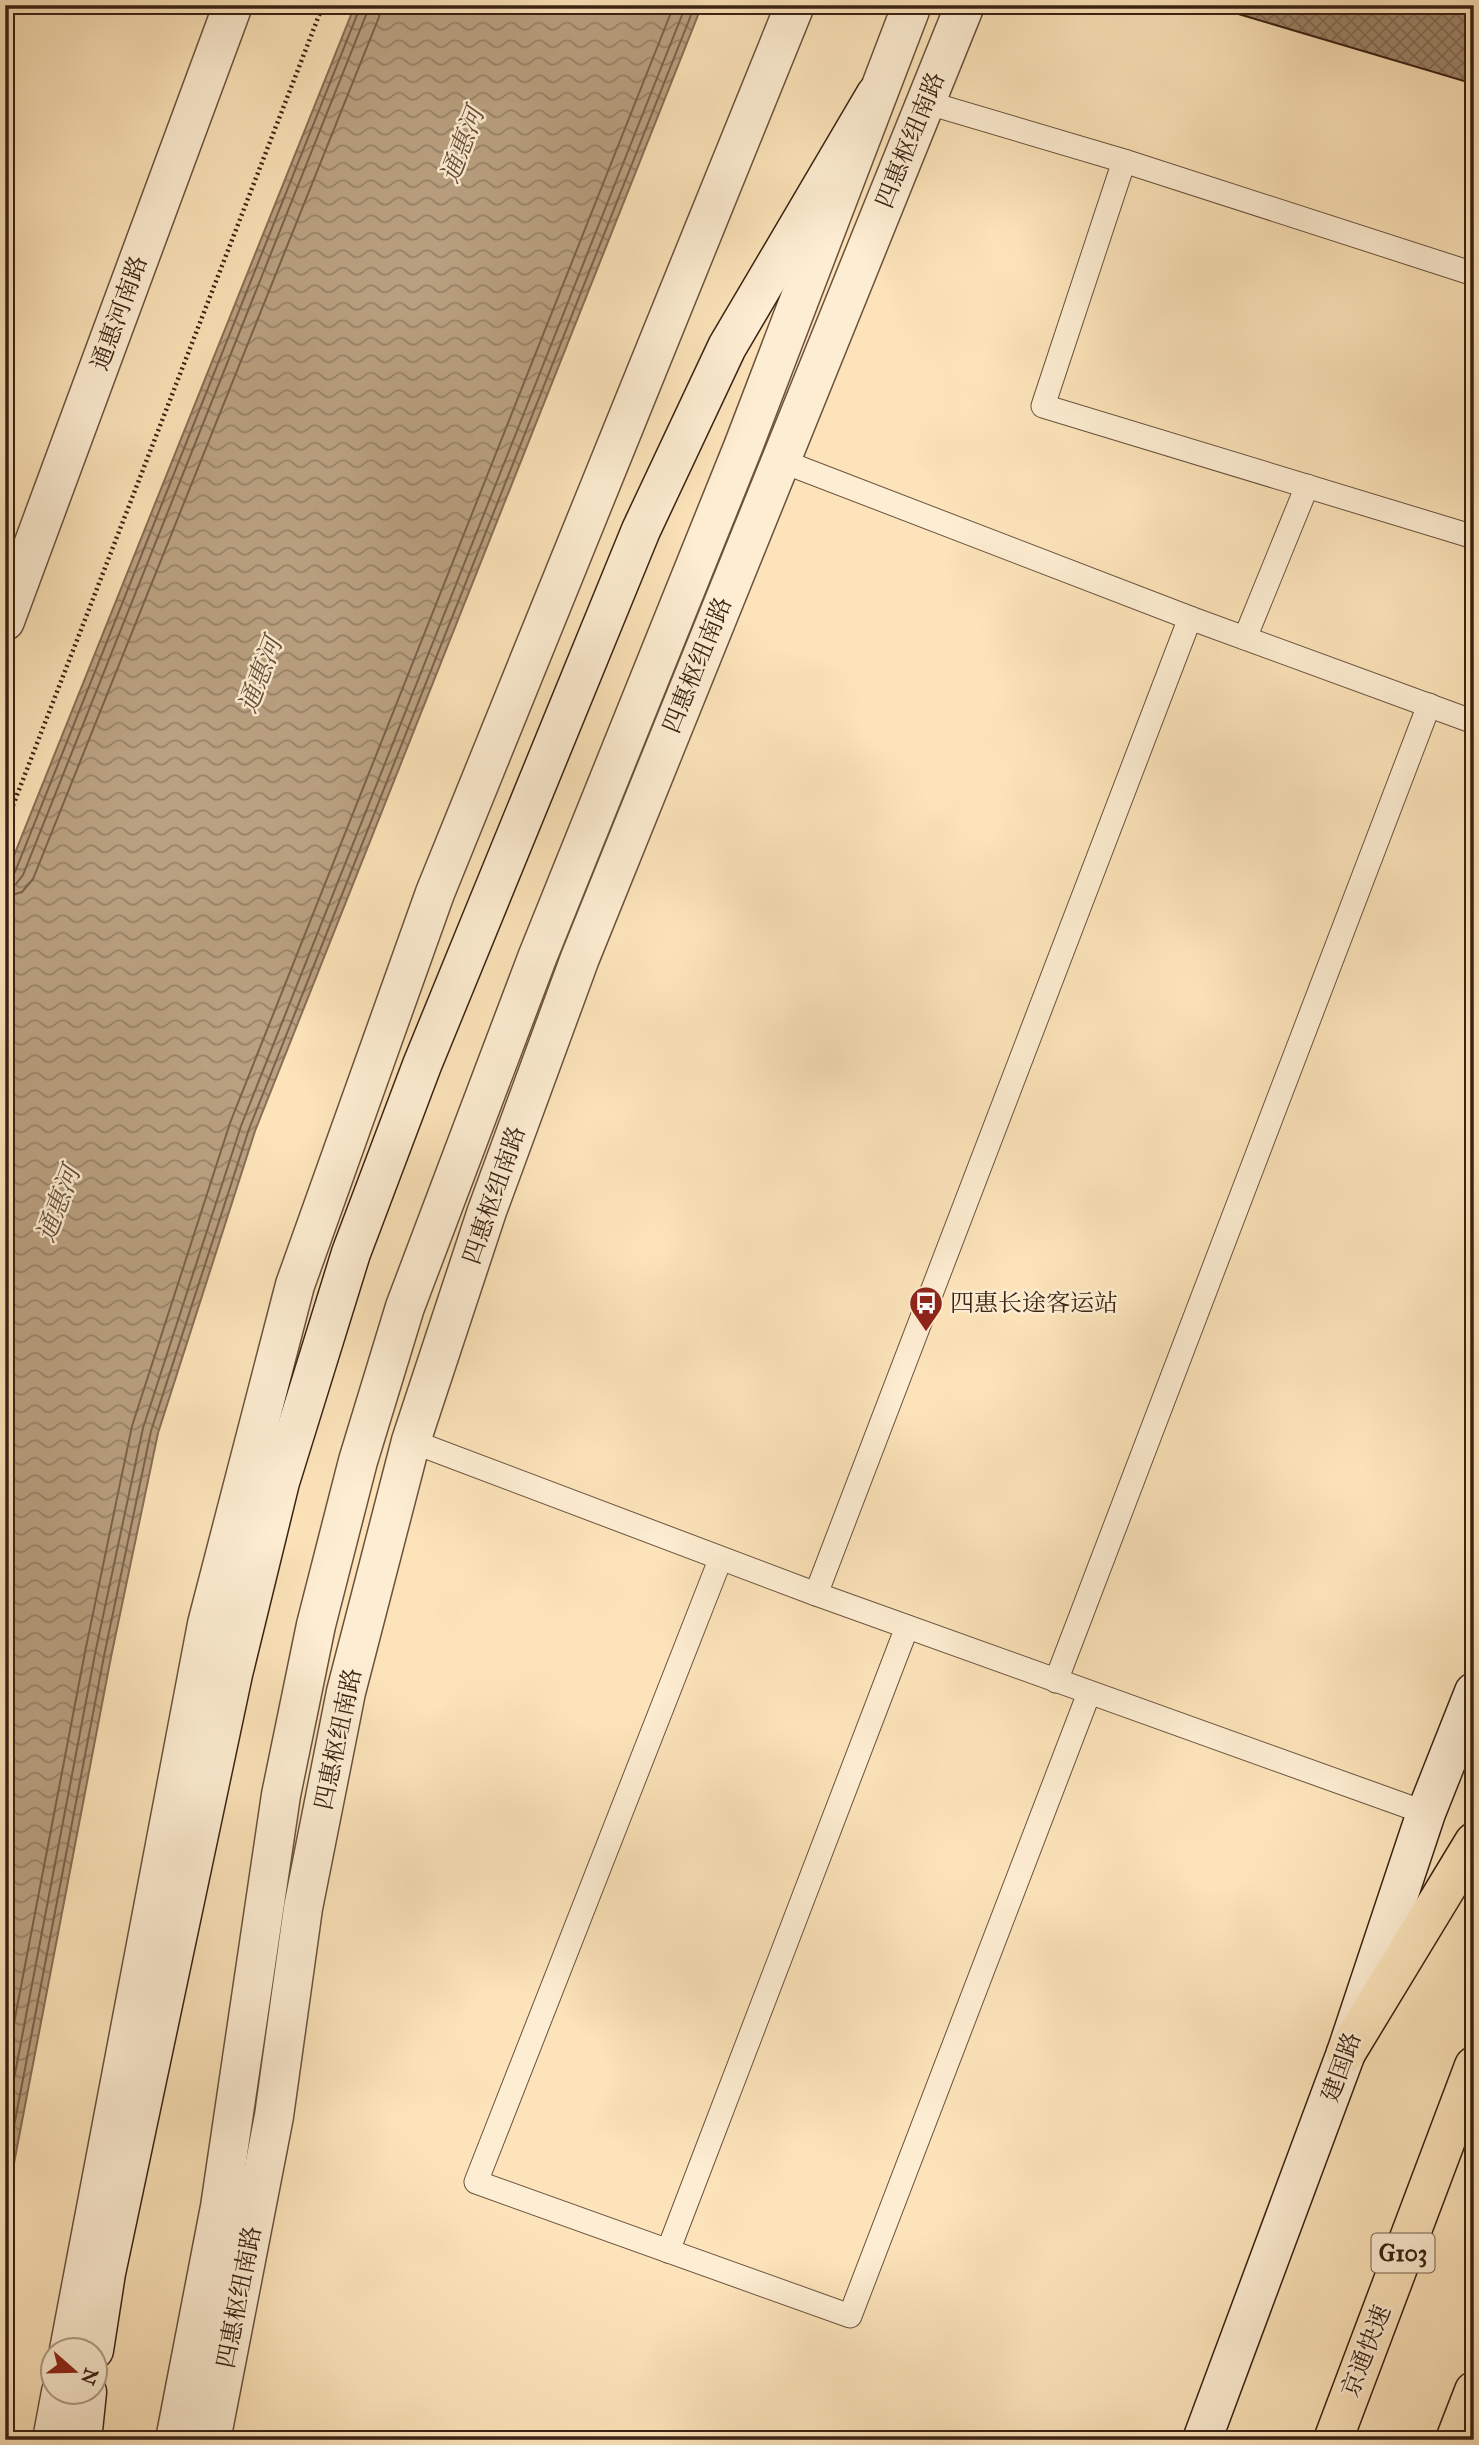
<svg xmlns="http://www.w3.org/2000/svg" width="1479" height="2445" viewBox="0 0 1479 2445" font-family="'IM FELL Great Primer','Noto Serif SC',serif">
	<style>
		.water { fill: url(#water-waves); stroke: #876e55; stroke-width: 2 }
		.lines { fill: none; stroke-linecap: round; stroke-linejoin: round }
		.shore { stroke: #7a624a; stroke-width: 2 }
		.building { fill: url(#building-cross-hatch); stroke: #3a2214; stroke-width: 2 }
		.service-casing { stroke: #6a523d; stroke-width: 25 }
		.minor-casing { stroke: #6a523d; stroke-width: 41 }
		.tertiary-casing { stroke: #6a523d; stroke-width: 41 }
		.secondary-casing { stroke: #3a2214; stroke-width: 41 }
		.motorway-casing { stroke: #3a2214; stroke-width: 41 }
		.path { stroke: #3a2214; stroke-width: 4.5; stroke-dasharray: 2 3.5; stroke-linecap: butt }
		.service { stroke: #fdedd2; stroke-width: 23 }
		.minor { stroke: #fdedd2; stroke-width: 38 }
		.tertiary { stroke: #fdedd2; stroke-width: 38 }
		.secondary { stroke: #fdedd2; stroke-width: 38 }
		.motorway { stroke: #fce3b9; stroke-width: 38 }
		.labels { text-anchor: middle; stroke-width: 5; stroke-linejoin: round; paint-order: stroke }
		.shield { fill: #fdedd2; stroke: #745f4d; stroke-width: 2 }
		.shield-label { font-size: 23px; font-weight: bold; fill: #3a2214 }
		.street-label { font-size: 24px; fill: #3a2214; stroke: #fdedd2 }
		.poi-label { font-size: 24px; fill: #3a2214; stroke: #fdedd2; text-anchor: start }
		.water-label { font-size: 26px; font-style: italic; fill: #674e3a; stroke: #fdedd2 }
	</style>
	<defs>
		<pattern id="water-waves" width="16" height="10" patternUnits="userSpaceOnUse" patternTransform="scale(1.75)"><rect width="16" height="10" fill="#baa181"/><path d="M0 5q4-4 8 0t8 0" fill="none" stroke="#988368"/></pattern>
		<pattern id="building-cross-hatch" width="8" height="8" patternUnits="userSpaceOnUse" patternTransform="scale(1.75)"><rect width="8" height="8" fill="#9f866a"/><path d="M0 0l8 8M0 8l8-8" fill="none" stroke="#836d56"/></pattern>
	</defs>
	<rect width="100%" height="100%" fill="#fce3b9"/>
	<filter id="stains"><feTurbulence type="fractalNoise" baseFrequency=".00286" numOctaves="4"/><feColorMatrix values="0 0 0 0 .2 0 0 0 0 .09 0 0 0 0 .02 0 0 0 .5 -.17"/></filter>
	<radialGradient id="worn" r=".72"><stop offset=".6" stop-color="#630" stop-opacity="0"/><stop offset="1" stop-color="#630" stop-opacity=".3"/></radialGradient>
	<path class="water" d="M355,5h347l-447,1126 -97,302 -47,224 -106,553v-1332z"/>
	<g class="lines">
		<g class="shore">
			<path d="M5,877l10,-5 346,-867"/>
			<path d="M5,886l11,-2 7,-9 347,-870"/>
			<path d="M5,897l17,-5 11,-13 346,-862 2,-12"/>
			<path d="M5,2070l80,-418 47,-226 98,-303 444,-1118"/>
			<path d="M5,2126l90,-472 48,-226 98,-302 445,-1121"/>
			<path d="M5,2173l99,-517 47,-225 98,-302 446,-1124"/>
		</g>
	</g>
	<path class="building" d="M1208,5h266v79z"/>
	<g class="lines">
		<g class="service-casing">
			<g id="service">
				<path d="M925,102l199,59 350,113"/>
				<path d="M1124,161l-81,245 431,131"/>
				<path d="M779,460l411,158"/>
				<path d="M1245,638l62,-152"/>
				<path d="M411,1441l405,153"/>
				<path d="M720,1560l-244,622 374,134 239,-623"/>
				<path d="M1056,1681l373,-976"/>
				<path d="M1426,1813l-610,-219 374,-976 284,104"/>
				<path d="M668,2251l239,-624"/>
			</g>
		</g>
		<g class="minor-casing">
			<g id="minor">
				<path d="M5,621l228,-616"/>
				<path d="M69,2350l138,-726 88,-339 140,-392 360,-888"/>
				<path d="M52,2440l9,-48"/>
			</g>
		</g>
		<g class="tertiary-casing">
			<g id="tertiary">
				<path d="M175,2440l45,-233 61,-412 35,-170 42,-164 47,-154 132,-349 206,-511 169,-442"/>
				<path d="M211,2440l63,-324 29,-208 43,-216 65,-251 76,-230 93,-253 385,-953"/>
			</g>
		</g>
		<g class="secondary-casing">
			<g id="secondary">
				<path d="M94,2350l12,-77 127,-599 47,-192 71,-229 71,-188 219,-535 86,-183 149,-253"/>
				<path d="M82,2440l5,-48"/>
				<path d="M1202,2440l144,-387 80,-240 48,-121"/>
			</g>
		</g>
		<g class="motorway-casing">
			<g id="motorway">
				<path d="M1346,2053l128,-211"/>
				<path d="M1333,2440l141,-374"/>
				<path d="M1455,2440l19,-49"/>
			</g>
		</g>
		<path class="path" d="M5,826l318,-821"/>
		<use href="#service" class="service"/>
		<use href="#minor" class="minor"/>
		<use href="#tertiary" class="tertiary"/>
		<use href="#secondary" class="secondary"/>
		<use href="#motorway" class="motorway"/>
	</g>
	<defs>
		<g id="bus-pin" transform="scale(1.75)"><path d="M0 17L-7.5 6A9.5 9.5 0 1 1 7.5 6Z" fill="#8f2418" stroke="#fdedd2"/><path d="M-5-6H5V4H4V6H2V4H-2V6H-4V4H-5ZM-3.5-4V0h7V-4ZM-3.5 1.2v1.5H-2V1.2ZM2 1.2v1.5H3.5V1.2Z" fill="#fff"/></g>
	</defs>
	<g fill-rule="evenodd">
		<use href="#bus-pin" x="926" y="1303"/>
	</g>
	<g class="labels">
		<rect class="shield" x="1371.5" y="2233.5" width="63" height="39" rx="5"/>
		<g class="shield-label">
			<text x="1403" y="2261">G103</text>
		</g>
		<g class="street-label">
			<text transform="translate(910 140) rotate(-68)" y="8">四惠枢纽南路</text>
			<text transform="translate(119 313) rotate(-70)" y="8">通惠河南路</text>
			<text transform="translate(697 665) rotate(-68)" y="8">四惠枢纽南路</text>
			<text transform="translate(494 1195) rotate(-71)" y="8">四惠枢纽南路</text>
			<text transform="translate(338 1739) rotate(-78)" y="8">四惠枢纽南路</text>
			<text transform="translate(1341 2067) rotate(-70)" y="8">建国路</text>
			<text transform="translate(239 2297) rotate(-79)" y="8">四惠枢纽南路</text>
			<text transform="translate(1366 2351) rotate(-69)" y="8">京通快速</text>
		</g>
		<g class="poi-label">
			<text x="950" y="1311">四惠长途客运站</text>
		</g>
		<g class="water-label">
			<text transform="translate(462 145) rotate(-69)" y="9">通惠河</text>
			<text transform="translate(260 675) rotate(-69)" y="9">通惠河</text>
			<text transform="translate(58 1204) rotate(-69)" y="9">通惠河</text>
		</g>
	</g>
	<rect width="1479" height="2445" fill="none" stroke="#fce3b9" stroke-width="28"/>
	<rect x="7" y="7" width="1465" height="2431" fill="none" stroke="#3a2214" stroke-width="3.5"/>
	<rect x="14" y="14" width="1451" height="2417" fill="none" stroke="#3a2214" stroke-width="2"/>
	<g transform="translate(74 2371) rotate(110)"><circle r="33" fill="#fdedd2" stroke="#af9c86" stroke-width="2"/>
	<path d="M0-5L12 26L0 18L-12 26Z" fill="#8f2418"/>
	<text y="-10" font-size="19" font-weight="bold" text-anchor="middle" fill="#3a2214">N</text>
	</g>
	<rect width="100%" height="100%" filter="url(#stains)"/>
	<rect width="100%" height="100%" fill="url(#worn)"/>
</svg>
